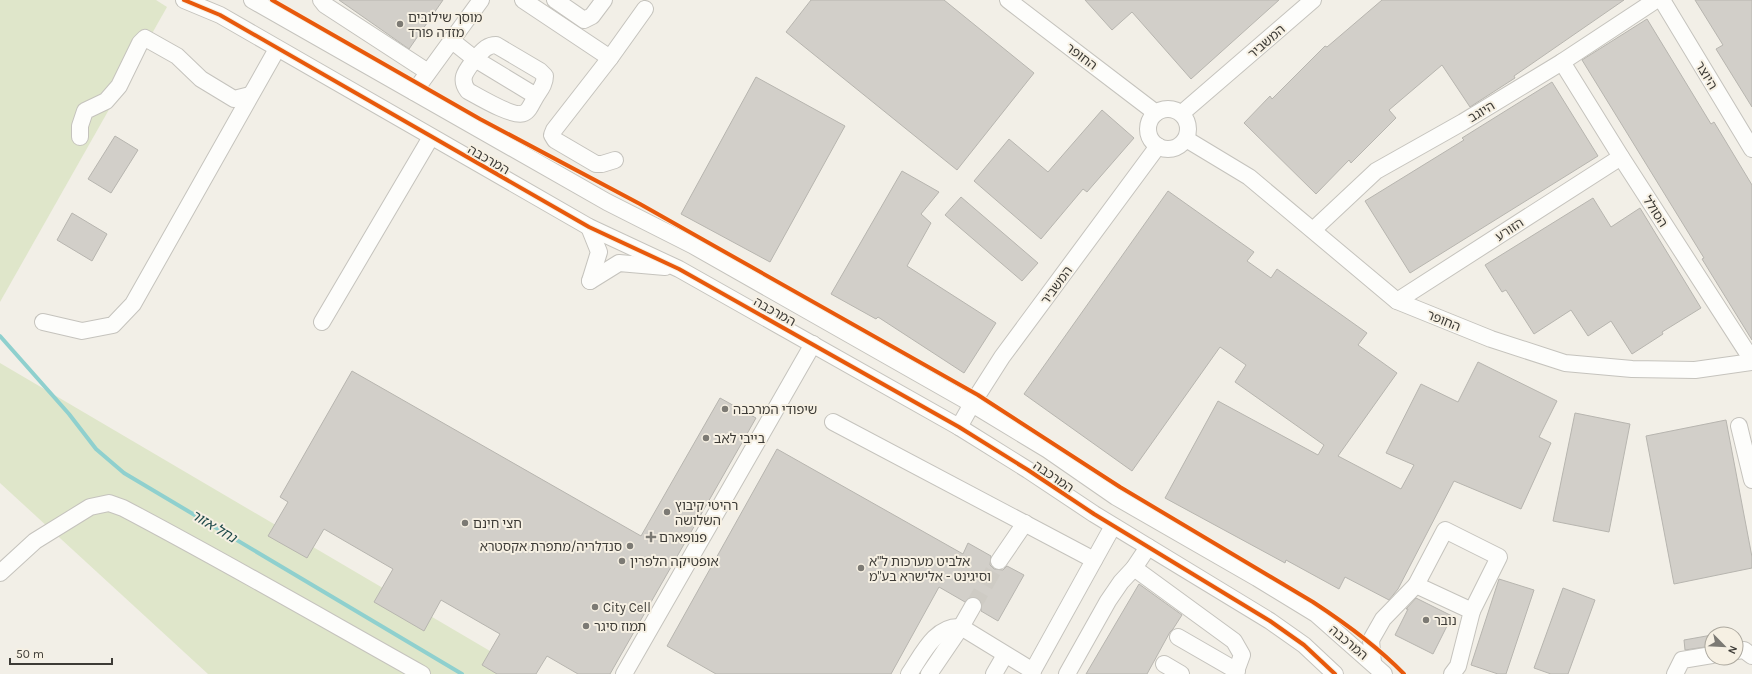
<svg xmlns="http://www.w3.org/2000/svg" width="1752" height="674" viewBox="0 0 1752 674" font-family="Karla,'Noto Sans Hebrew',sans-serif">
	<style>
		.green { fill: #dfe6ca }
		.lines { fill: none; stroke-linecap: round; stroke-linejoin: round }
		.stream { stroke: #8fd0ce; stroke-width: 4 }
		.building { fill: #d2cfc9; stroke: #b7b5af }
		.minor-tunnel { stroke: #cecbc4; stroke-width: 16; stroke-dasharray: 16 8; stroke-linecap: butt }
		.minor-casing { stroke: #c5c3bd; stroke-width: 18 }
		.minor { stroke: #fdfdfb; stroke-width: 16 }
		.cycleway-casing { stroke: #f6f0e3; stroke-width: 6 }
		.cycleway { stroke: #e8590c; stroke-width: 4 }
		.poi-dot { fill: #7c7a74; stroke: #f6f0e3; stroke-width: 1.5 }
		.labels { text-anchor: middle; stroke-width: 4; stroke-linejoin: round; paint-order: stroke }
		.poi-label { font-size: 13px; fill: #3d3b36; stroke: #f6f0e3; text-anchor: start }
		.street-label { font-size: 13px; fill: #3d3b36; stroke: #f6f0e3 }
		.water-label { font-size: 14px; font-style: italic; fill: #214b4c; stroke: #f6f0e3 }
	</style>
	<rect width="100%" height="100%" fill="#f2efe7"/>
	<g class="green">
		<path d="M0,0h156l11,7 -167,295z"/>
		<path d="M0,363l529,311h-321l-208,-191z"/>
	</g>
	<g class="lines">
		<path class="stream" d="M0,336l69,78 27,35 28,24 338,201"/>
	</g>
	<g class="building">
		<path d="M339,0h104l-34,49z"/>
		<path d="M811,0h133l90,73 -77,97 -171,-138z"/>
		<path d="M1085,0h194l-88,79 -59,-67 -20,18z"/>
		<path d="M1382,0h242l-110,76 1,2 -45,29 -28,-42 -53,45 7,8 -45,45 -2,-3 -33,34 -72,-71 26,-27 2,3 53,-53 2,1z"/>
		<path d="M1695,0h57v107l-36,-58 7,-4z"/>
		<path d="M1647,19l64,105 3,-2 38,63v155l-50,-81 2,-1 -122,-198z"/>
		<path d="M756,77l89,49 -75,136 -89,-48z"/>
		<path d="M1552,82l46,74 -188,117 -45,-72 99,-61 -2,-2z"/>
		<path d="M1102,110l32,28 -47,54 -4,-3 -42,50 -67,-58 35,-42 39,33z"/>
		<path d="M115,136l23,14 -27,43 -23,-14z"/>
		<path d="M902,171l37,21 -18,22 10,9 -24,43 89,57 -32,50 -86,-56 -2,2 -45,-25z"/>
		<path d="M1168,191l86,61 -7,9 24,17 6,-9 90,64 -9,12 39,28 -59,83 63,33 13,-24 -28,-12 35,-69 37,18 20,-40 79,39 -18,36 12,6 -30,66 -67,-28 -56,108 -9,11 -44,-23 -6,12 -53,-29 -1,3 -120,-65 53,-97 100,54 6,-10 -89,-63 11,-17 -26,-18 -88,124 -108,-77z"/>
		<path d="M961,197l77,66 -16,18 -77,-66z"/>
		<path d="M1593,198l18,29 29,-19 61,100 -39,24 1,2 -31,20 -21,-33 -23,15 -17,-26 -37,24 -28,-44 -4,2 -17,-27z"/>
		<path d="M72,213l35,21 -15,27 -35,-21z"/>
		<path d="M352,371l289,165 79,-138 36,20 -146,256h-32l-31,-18 -11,18h-39l-15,-9 18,-31 -59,-34 -17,31 -50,-29 19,-33 -69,-40 -17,29 -39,-22 20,-34 -8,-5z"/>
		<path d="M1575,413l55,11 -21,108 -56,-11z"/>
		<path d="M1726,420l26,137v11l-78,16 -28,-148z"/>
		<path d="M777,449l186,105 5,-11 23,13 -1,9 4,4 9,1 4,-4 17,9 -26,46 -17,-10v-9l-4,-4h-8l-4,4 -26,-15 -48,87h-175l-49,-28z"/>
		<path d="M1499,579l35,11 -28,84h-8l-27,-9z"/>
		<path d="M1139,584l43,31 -9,14 -3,3 -23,42h-61z"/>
		<path d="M1563,588l32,12 -27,74h-17l-17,-6z"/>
		<path d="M1416,598l36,18 -19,38 -38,-19 13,-26h-2z"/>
		<path d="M1712,635v11l-27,4 -1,-10z"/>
	</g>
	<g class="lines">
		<path class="minor-tunnel" d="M973,606l26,-45"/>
		<g class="minor-casing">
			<g id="minor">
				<path d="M184,0l36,15 369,212 90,42 280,158 69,43 66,44 176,107 34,24 31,29"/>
				<path d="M252,0l355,202 85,43 280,159 76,46 68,47 141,81 59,36 68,60"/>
				<path d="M321,0l4,5 103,67"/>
				<path d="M523,0l87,58 35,-49"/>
				<path d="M555,0l29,20 8,-4 12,-16"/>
				<path d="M1008,0l148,113"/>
				<path d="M1662,0l90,149"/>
				<path d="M451,40l24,19c7,-7 11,-14 21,-14l44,26 5,5c0,9 -6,15 -10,22 -3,5 -6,13 -11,15 -10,5 -45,-16 -56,-22 -10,-13 -1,-21 7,-32l61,37"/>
				<path d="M610,58l-56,72 -2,5 3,5 41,24h6l13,-4"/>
				<path d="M1562,62l59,95 131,203"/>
				<path d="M414,92l67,-92"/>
				<circle cx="1168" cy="129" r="20"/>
				<path d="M1182,113l131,-113"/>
				<path d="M80,137v-11l5,-15 21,-10 13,-15 21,-43 5,-5 32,18 24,23 33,20 16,-4"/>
				<path d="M1186,139l63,38 148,124 94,38 74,24 67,6 63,1 57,-8"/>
				<path d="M589,227l10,25 -9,29"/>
				<path d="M1313,230l63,-59 87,-49 99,-60 94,-62"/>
				<path d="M590,281l29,-18 46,4"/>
				<path d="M1397,301l224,-144"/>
				<path d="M43,322l39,9 31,-6 20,-21 144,-255"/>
				<path d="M322,322l109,-185"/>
				<path d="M833,422l261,138"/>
				<path d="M1739,426l13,54"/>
				<path d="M959,427l13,-23 30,-47 156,-211"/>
				<path d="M999,561l26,-38"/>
				<path d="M1134,568l100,73 8,14 -7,19"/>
				<path d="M0,573l35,-32 55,-34 19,-4 14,5c101,53 199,110 299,166"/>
				<path d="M1416,585l29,-55 54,27 -27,54"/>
				<path d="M1178,637l59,34"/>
				<path d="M1736,651l8,-1 8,6"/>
				<path d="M1373,663l-2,-23 12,-21 33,-34 56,26 -14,55 -6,8"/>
				<path d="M1164,664l17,10"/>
				<path d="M624,674l189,-330"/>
				<path d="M909,674c13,-19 26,-49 52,-47l72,44"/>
				<path d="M929,674l32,-47 12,-21"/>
				<path d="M994,674l11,-19"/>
				<path d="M1031,674l82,-148"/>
				<path d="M1067,674l41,-73 13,-19 13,-14 14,-21"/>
				<path d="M1675,674l7,-14 30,-5"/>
			</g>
		</g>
		<use href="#minor" class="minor"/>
		<g class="cycleway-casing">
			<g id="cycleway">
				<path d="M184,0l36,15 369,212 90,42 280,158 69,43 66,44 176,107 34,24 31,29"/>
				<path d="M272,0l208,119 160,85 338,191 142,92 193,115c32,21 64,44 91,72"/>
			</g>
		</g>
		<use href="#cycleway" class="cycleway"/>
	</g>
	<g class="poi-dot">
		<circle cx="400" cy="24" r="4"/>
		<circle cx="725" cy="409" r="4"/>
		<circle cx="706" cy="438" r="4"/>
		<circle cx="667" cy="512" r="4"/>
		<circle cx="465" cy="523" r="4"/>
		<path d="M649 531h4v4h4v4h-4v4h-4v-4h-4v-4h4z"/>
		<circle cx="630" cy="546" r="4"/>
		<circle cx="622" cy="561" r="4"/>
		<circle cx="861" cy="568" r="4"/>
		<circle cx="595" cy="607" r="4"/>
		<circle cx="1426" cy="620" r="4"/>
		<circle cx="586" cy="626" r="4"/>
	</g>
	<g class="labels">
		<g class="poi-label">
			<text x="408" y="22">מוסך שילובים<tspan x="408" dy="15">מזדה פורד</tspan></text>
			<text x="733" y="414">שיפודי המרכבה</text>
			<text x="714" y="443">בייבי לאב</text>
			<text x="675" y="510">רהיטי קיבוץ<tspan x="675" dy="15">השלושה</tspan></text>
			<text x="473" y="528">חצי חינם</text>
			<text x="659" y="542">פנופארם</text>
			<text x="622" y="551" text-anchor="end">סנדלריה/מתפרת אקסטרא</text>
			<text x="630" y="566">אופטיקה הלפרין</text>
			<text x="869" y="566">אלביט מערכות ל"א<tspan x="869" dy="15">וסיגינט - אלישרא בע"מ</tspan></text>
			<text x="603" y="612">City Cell</text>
			<text x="1434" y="625">נובר</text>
			<text x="594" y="631">תמוז סיגר</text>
		</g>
		<g class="street-label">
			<text transform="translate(1266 41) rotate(-41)" y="5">המשביר</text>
			<text transform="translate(1082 56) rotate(37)" y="5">החופר</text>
			<text transform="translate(1707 75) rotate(59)" y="5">היוצר</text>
			<text transform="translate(1481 111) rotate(-31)" y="5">היוגב</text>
			<text transform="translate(489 159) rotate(30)" y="5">המרכבה</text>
			<text transform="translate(1656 211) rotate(57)" y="5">הסולל</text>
			<text transform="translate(1509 229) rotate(-33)" y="5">הזורע</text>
			<text transform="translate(1056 285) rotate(-54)" y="5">המשביר</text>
			<text transform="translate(775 311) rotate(29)" y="5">המרכבה</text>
			<text transform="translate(1444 320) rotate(22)" y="5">החופר</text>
			<text transform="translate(1054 476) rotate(34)" y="5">המרכבה</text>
			<text transform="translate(1349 642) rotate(40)" y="5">המרכבה</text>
		</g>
		<g class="water-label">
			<text transform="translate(214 526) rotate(31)" y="5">נחל אזור</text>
		</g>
	</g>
	<g transform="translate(1724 646) rotate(114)"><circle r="19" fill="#f6f0e3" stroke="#aca89e"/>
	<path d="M0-3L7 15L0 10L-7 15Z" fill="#7c7a74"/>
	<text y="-6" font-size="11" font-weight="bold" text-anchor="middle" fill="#3d3b36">N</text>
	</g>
	<path d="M10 658v6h102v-6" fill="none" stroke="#3d3b36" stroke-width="2"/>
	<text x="16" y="658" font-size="12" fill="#3d3b36" stroke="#f6f0e3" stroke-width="3" paint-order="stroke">50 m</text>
</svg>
